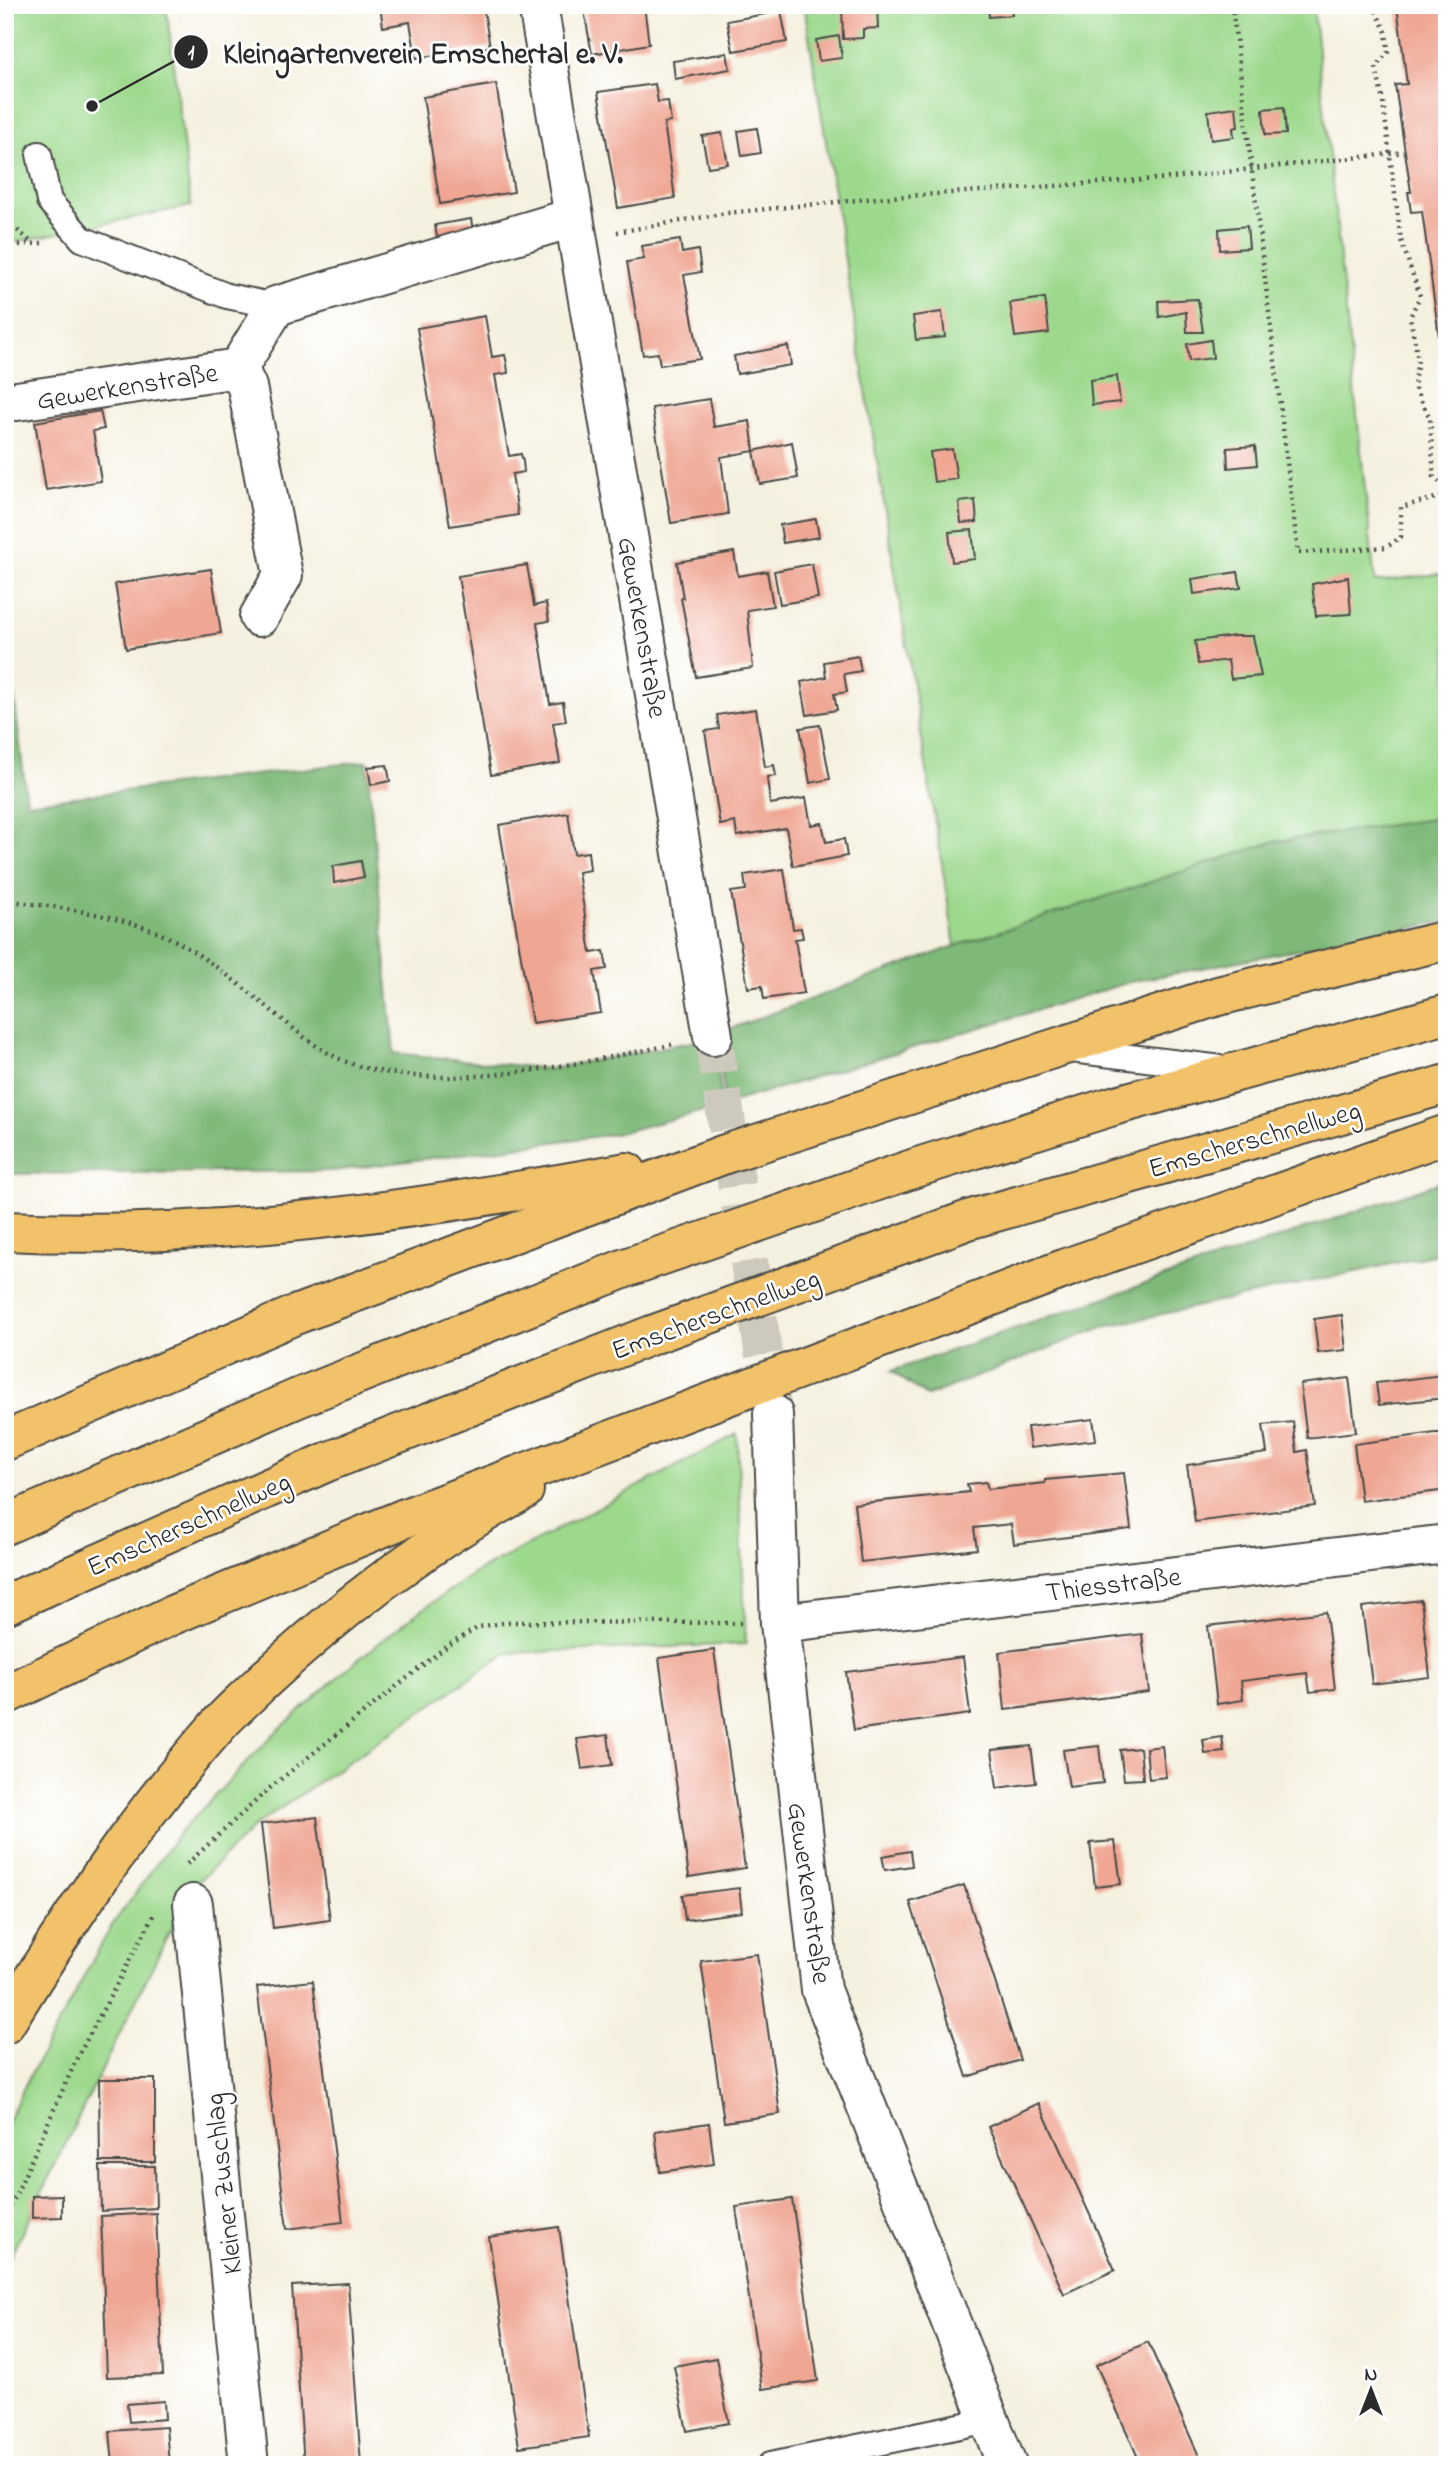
<svg xmlns="http://www.w3.org/2000/svg" width="1452" height="2470" viewBox="0 0 1452 2470" font-family="'Indie Flower',sans-serif">
	<style>
		.green { fill: #9dd98d; stroke: #64825c; stroke-width: 2 }
		.forest { fill: #7eb978; stroke: #547252; stroke-width: 2 }
		.building { fill: #efa693 }
		.lines { fill: none; stroke-linecap: round; stroke-linejoin: round }
		.minor-tunnel { stroke: #cdc9bc; stroke-width: 38; stroke-dasharray: 38 19; stroke-linecap: butt }
		.service-casing { stroke: #494946; stroke-width: 28 }
		.minor-casing { stroke: #494946; stroke-width: 42 }
		.motorway-casing { stroke: #494946; stroke-width: 42 }
		.path { stroke: #494946; stroke-width: 4.5; stroke-dasharray: 2 5; stroke-linecap: butt }
		.service { stroke: #fff; stroke-width: 24 }
		.minor { stroke: #fff; stroke-width: 38 }
		.motorway { stroke: #f2c26a; stroke-width: 38 }
		.labels { text-anchor: middle; stroke-width: 5; stroke-linejoin: round; paint-order: stroke }
		.street-label { font-size: 28px; fill: #2b2b2b; stroke: #fff }
		.leader { fill: none; stroke: #2b2b2b; stroke-width: 2.5 }
		.callout-dot { fill: #2b2b2b; stroke: #fff; stroke-width: 2.5 }
		.mark-label { font-size: 21px; text-anchor: middle; font-weight: bold; fill: #fff }
		.callout-label { font-size: 30px; text-anchor: middle; font-weight: bold; fill: #2b2b2b; stroke: #fff; stroke-width: 5; stroke-linejoin: round; paint-order: stroke }
	</style>
	<rect width="100%" height="100%" fill="#fff"/>
	<filter id="ink" filterUnits="userSpaceOnUse"><feTurbulence type="fractalNoise" baseFrequency=".0143" numOctaves="2"/><feDisplacementMap in="SourceGraphic" scale="14" xChannelSelector="R" yChannelSelector="G"/><feConvolveMatrix kernelMatrix="1 2 1 2 8 2 1 2 1" color-interpolation-filters="sRGB"/></filter>
	<filter id="wash" filterUnits="userSpaceOnUse"><feTurbulence type="fractalNoise" baseFrequency=".00686" numOctaves="4" result="noise"/><feDisplacementMap in="SourceGraphic" scale="28" xChannelSelector="R" yChannelSelector="G"/><feGaussianBlur stdDeviation="1.57" result="paint"/><feColorMatrix in="noise" values="0 0 0 0 0 0 0 0 0 0 0 0 0 0 0 0 0 1.4 0 .05"/><feComposite in="paint" operator="in"/></filter>
	<g filter="url(#wash)">
		<rect width="100%" height="100%" fill="#f5f1e0"/>
		<g class="green">
			<path d="M5,5h161l25,201 -186,38z"/>
			<path d="M804,5h509l62,577 72,-9v244l-174,25 -318,104z"/>
			<path d="M737,1434l9,210 -239,9 -251,172 -66,65 -185,377v-140l21,-44 86,-158 68,-93 94,-98 81,-72 57,-45 61,-43z"/>
		</g>
		<g class="forest">
			<path d="M5,619l22,184 340,-42 27,292 155,16 164,-31 10,68 -109,28 -282,37 -327,3z"/>
			<path d="M1447,817v104l-317,61 -404,122 -10,-70 239,-88 318,-104z"/>
			<path d="M1447,1180v72l-344,75 -176,69 -36,-25z"/>
		</g>
		<g id="blocks">
			<g class="building">
				<path d="M380,5h103l7,42 -74,11 -6,-36 -27,5z"/>
				<path d="M583,5h61l5,39 -57,10z"/>
				<path d="M842,5h35l1,23 -15,1v9l-20,1z"/>
				<path d="M988,5h35v4l-12,1 1,5 -23,2z"/>
				<path d="M1189,5h31v4l-30,4z"/>
				<path d="M1397,5h50v391l-25,-185 -11,1 -3,-20h3l-16,-107 12,-1z"/>
				<path d="M781,11l6,31 -54,9 -6,-30z"/>
				<path d="M839,36l3,22 -23,3 -3,-21z"/>
				<path d="M727,53l3,16 -55,10 -2,-18z"/>
				<path d="M496,84l18,108 -74,12 -17,-107z"/>
				<path d="M655,84l3,18 10,-1 3,21 -7,1 11,75 -57,10 -20,-116z"/>
				<path d="M1236,107l2,20 -5,1 1,9 -23,3 -3,-29z"/>
				<path d="M1284,107l2,27 -21,1 -2,-26z"/>
				<path d="M757,128l4,25 -19,3 -4,-25z"/>
				<path d="M722,133l6,31 -20,3 -6,-31z"/>
				<path d="M471,219l3,18 -36,6 -3,-18z"/>
				<path d="M1247,226l2,22 -29,2 -1,-21z"/>
				<path d="M680,240l2,13 16,-3 3,22 -17,3 16,84 -40,6 -2,-12 -15,2 -16,-93 17,-3 -3,-13z"/>
				<path d="M1045,298l4,35 -34,4 -5,-34z"/>
				<path d="M1198,299l5,33h-16l-1,-20 -27,5 -1,-16z"/>
				<path d="M942,312l3,25 -29,3 -3,-24z"/>
				<path d="M485,316l7,41 13,-2 2,9 1,9 -13,2 14,81 12,-2 2,7 1,11 -12,2 6,41 -68,11 -33,-198z"/>
				<path d="M1211,340l2,18 -24,3 -2,-17z"/>
				<path d="M788,346l3,19 -54,9 -3,-18z"/>
				<path d="M1117,376l3,26 -28,3 -2,-25z"/>
				<path d="M709,399l5,28 36,-6 4,30 -33,6 7,57 -57,9 -19,-115z"/>
				<path d="M100,411l4,18 -11,2 8,50 -55,9 -11,-68z"/>
				<path d="M792,442l6,36 -38,6 -6,-33z"/>
				<path d="M1255,446l2,19 -29,3 -1,-20z"/>
				<path d="M952,449l5,30 -23,3 -4,-30z"/>
				<path d="M975,500l2,22 -16,1 -2,-21z"/>
				<path d="M816,519l3,18 -36,6 -3,-18z"/>
				<path d="M972,530l3,29 -23,3 -3,-30z"/>
				<path d="M734,552l4,24 29,-5 6,35 -26,4 6,58 -57,9 -15,-79h2l-6,-36z"/>
				<path d="M812,564l6,34 -38,6 -6,-33z"/>
				<path d="M527,565l7,41 12,-3 1,7 2,11 -12,2 13,81 13,-2 1,7 2,12 -13,2 7,40 -69,12 -33,-199z"/>
				<path d="M211,569l10,64 -95,16 -11,-65z"/>
				<path d="M1238,572l3,16 -47,6 -2,-15z"/>
				<path d="M1348,577l3,37 -35,2 -4,-32z"/>
				<path d="M1235,636h18l8,40 -30,3 -3,-19 -30,4 -3,-23z"/>
				<path d="M858,656l3,15 -17,3 3,18 -13,2 3,16 -30,5 -6,-33 25,-5 -2,-15z"/>
				<path d="M756,709l9,58 9,-2 2,11 -9,1 3,27 36,-6 5,27 11,-2 4,19 18,-3 3,17 -54,10 -7,-38 -49,8 -2,-14 -15,3 -15,-94 14,-2 -2,-14z"/>
				<path d="M820,725l10,54 -20,4 -10,-55z"/>
				<path d="M387,765l3,16 -19,4 -3,-18z"/>
				<path d="M568,813l6,41 14,-2 2,18 -12,2 13,81 13,-2 3,18 -13,2 7,42 -69,10 -33,-198z"/>
				<path d="M361,861l3,16 -30,6 -1,-17z"/>
				<path d="M784,869l9,60 8,-1 2,10 -8,1 9,54 -40,6 -2,-13 -14,2 -17,-96 15,-2 -2,-15z"/>
				<path d="M1342,1315l4,35 -28,3 -4,-34z"/>
				<path d="M1442,1375l3,23 -66,7 -3,-22z"/>
				<path d="M1349,1378l7,54 -49,6 -7,-54z"/>
				<path d="M1093,1419l3,21 -66,8 -3,-21z"/>
				<path d="M1293,1422l4,30 10,-2 8,56 -120,16 -8,-57 80,-12 -4,-28z"/>
				<path d="M1435,1433h12v57l-86,11 -7,-57z"/>
				<path d="M1124,1473l7,56 -117,15 -3,-20 -37,4 3,21 -116,13 -7,-58 115,-12 -2,-8 19,-2 2,7 57,-6v-3z"/>
				<path d="M1421,1600l9,77 -58,7 -10,-77z"/>
				<path d="M1326,1612l9,77 -25,3 -3,-19 -66,8 2,19 -26,4 -9,-78z"/>
				<path d="M1142,1634l7,58 -144,18 -6,-58z"/>
				<path d="M714,1650l31,218 -56,9 -30,-219z"/>
				<path d="M963,1657l7,57 -116,16 -8,-58z"/>
				<path d="M608,1735l4,30 -30,4 -5,-30z"/>
				<path d="M1222,1737l2,15 -19,2 -2,-14z"/>
				<path d="M1031,1746l5,37 -39,5 -5,-38z"/>
				<path d="M1099,1746l4,37 -34,4 -6,-37z"/>
				<path d="M1162,1746l4,31 -17,2 -3,-31z"/>
				<path d="M1140,1748l3,31 -19,1 -4,-30z"/>
				<path d="M317,1817l13,103 -57,8 -12,-104z"/>
				<path d="M1115,1841l6,43 -26,3 -5,-44z"/>
				<path d="M910,1851l2,15 -27,4 -3,-14z"/>
				<path d="M964,1885l56,175 -53,17 -57,-175z"/>
				<path d="M739,1888l3,24 -57,8 -3,-25z"/>
				<path d="M757,1954l23,160 -56,8 -23,-161z"/>
				<path d="M313,1981l30,241 -56,7 -30,-242z"/>
				<path d="M99,2079h56v83h-55z"/>
				<path d="M1039,2103l76,167 -51,24 -76,-167z"/>
				<path d="M709,2123l5,41 -54,8 -5,-41z"/>
				<path d="M100,2166h55l1,42 -55,3z"/>
				<path d="M62,2195v22l-30,1v-22z"/>
				<path d="M792,2199l26,182 -56,8 -26,-182z"/>
				<path d="M156,2213l7,162 -56,2 -6,-161z"/>
				<path d="M559,2227l30,210 -70,10 -30,-210z"/>
				<path d="M348,2283l13,182h-57l-12,-179z"/>
				<path d="M1148,2342l33,74 22,49h-62l-11,-26 -34,-74z"/>
				<path d="M716,2358l13,65 -42,8 -13,-65z"/>
				<path d="M164,2401l1,18 -36,3 -2,-18z"/>
				<path d="M166,2427l3,38h-56l-3,-34z"/>
			</g>
		</g>
	</g>
	<g filter="url(#ink)">
		<use href="#blocks" fill-opacity="0" stroke="#494946" stroke-width="2"/>
		<g class="lines">
			<path class="minor-tunnel" d="M713,1036l60,376"/>
			<g class="service-casing">
				<g id="service">
					<path d="M39,154l10,47 33,38 145,57 49,10"/>
					<path d="M1071,1050l151,18"/>
					<path d="M770,2465l219,-45"/>
				</g>
			</g>
			<g class="minor-casing">
				<g id="minor">
					<path d="M538,5l175,1031"/>
					<path d="M17,401l221,-33"/>
					<path d="M259,617l24,-42 -36,-188 -9,-19 38,-62 296,-88"/>
					<path d="M773,1414l7,209 41,367 186,475"/>
					<path d="M780,1623l667,-79"/>
					<path d="M193,1904l56,561"/>
				</g>
			</g>
			<g class="motorway-casing">
				<g id="motorway">
					<path d="M5,1231c210,10 417,-22 622,-59"/>
					<path d="M5,1441l290,-126 430,-161 493,-158 229,-56"/>
					<path d="M5,1525l293,-127 330,-131 290,-100 195,-61 334,-92"/>
					<path d="M5,1605l322,-143 325,-127 319,-116 476,-135"/>
					<path d="M5,1695l165,-79 235,-98 664,-251 378,-133"/>
					<path d="M5,2024c63,-103 129,-203 209,-294 13,-16 30,-30 45,-45 79,-74 169,-143 265,-195"/>
				</g>
			</g>
			<g class="path">
				<path d="M1232,5l66,548 89,-6 14,-10v-30l46,-12"/>
				<path d="M1373,5l13,27 2,20 -12,15 7,35 18,138 19,56 -10,21 8,42 -4,28 16,31 4,59 13,12"/>
				<path d="M5,224l10,4 17,15"/>
				<path d="M617,232l110,-19 150,-15 295,-20 234,-26"/>
				<path d="M5,246l38,-3"/>
				<path d="M5,900c61,9 130,15 183,48 32,20 61,44 89,67 22,18 43,37 70,47 93,35 235,0 329,-18"/>
				<path d="M187,1864l84,-77 176,-141 32,-19 29,-5 233,1"/>
				<path d="M5,2219l72,-161 77,-143"/>
			</g>
			<use href="#service" class="service"/>
			<use href="#minor" class="minor"/>
			<use href="#motorway" class="motorway"/>
		</g>
	</g>
	<g class="labels">
		<g class="street-label">
			<text transform="translate(127 385) rotate(-9)" y="10">Gewerkenstraße</text>
			<text transform="translate(644 627) rotate(80)" y="10">Gewerkenstraße</text>
			<text transform="translate(1254 1138) rotate(-16)" y="10">Emscherschnellweg</text>
			<text transform="translate(715 1313) rotate(-20)" y="10">Emscherschnellweg</text>
			<text transform="translate(188 1523) rotate(-24)" y="10">Emscherschnellweg</text>
			<text transform="translate(1113 1583) rotate(-7)" y="10">Thiesstraße</text>
			<text transform="translate(811 1893) rotate(82)" y="10">Gewerkenstraße</text>
			<text transform="translate(222 2184) rotate(-96)" y="10">Kleiner Zuschlag</text>
		</g>
	</g>
	<path class="leader" d="M92 106L191 52"/>
	<g class="callout-dot">
		<circle cx="92" cy="106" r="7"/>
		<circle cx="191" cy="52" r="18"/>
	</g>
	<g class="mark-label">
		<text x="191" y="59">1</text>
	</g>
	<g class="callout-label">
		<text x="423" y="63">Kleingartenverein Emschertal e. V.</text>
	</g>
	<rect width="1452" height="2470" fill="none" stroke="#fff" stroke-width="28"/>
	<g transform="translate(1371 2390)" stroke="#ffffff" stroke-width="5" paint-order="stroke">
	<path d="M0-5L12 26L0 18L-12 26Z" fill="#2b2b2b"/>
	<text y="-10" font-size="19" font-weight="bold" text-anchor="middle" fill="#2b2b2b">N</text>
	</g>
</svg>
